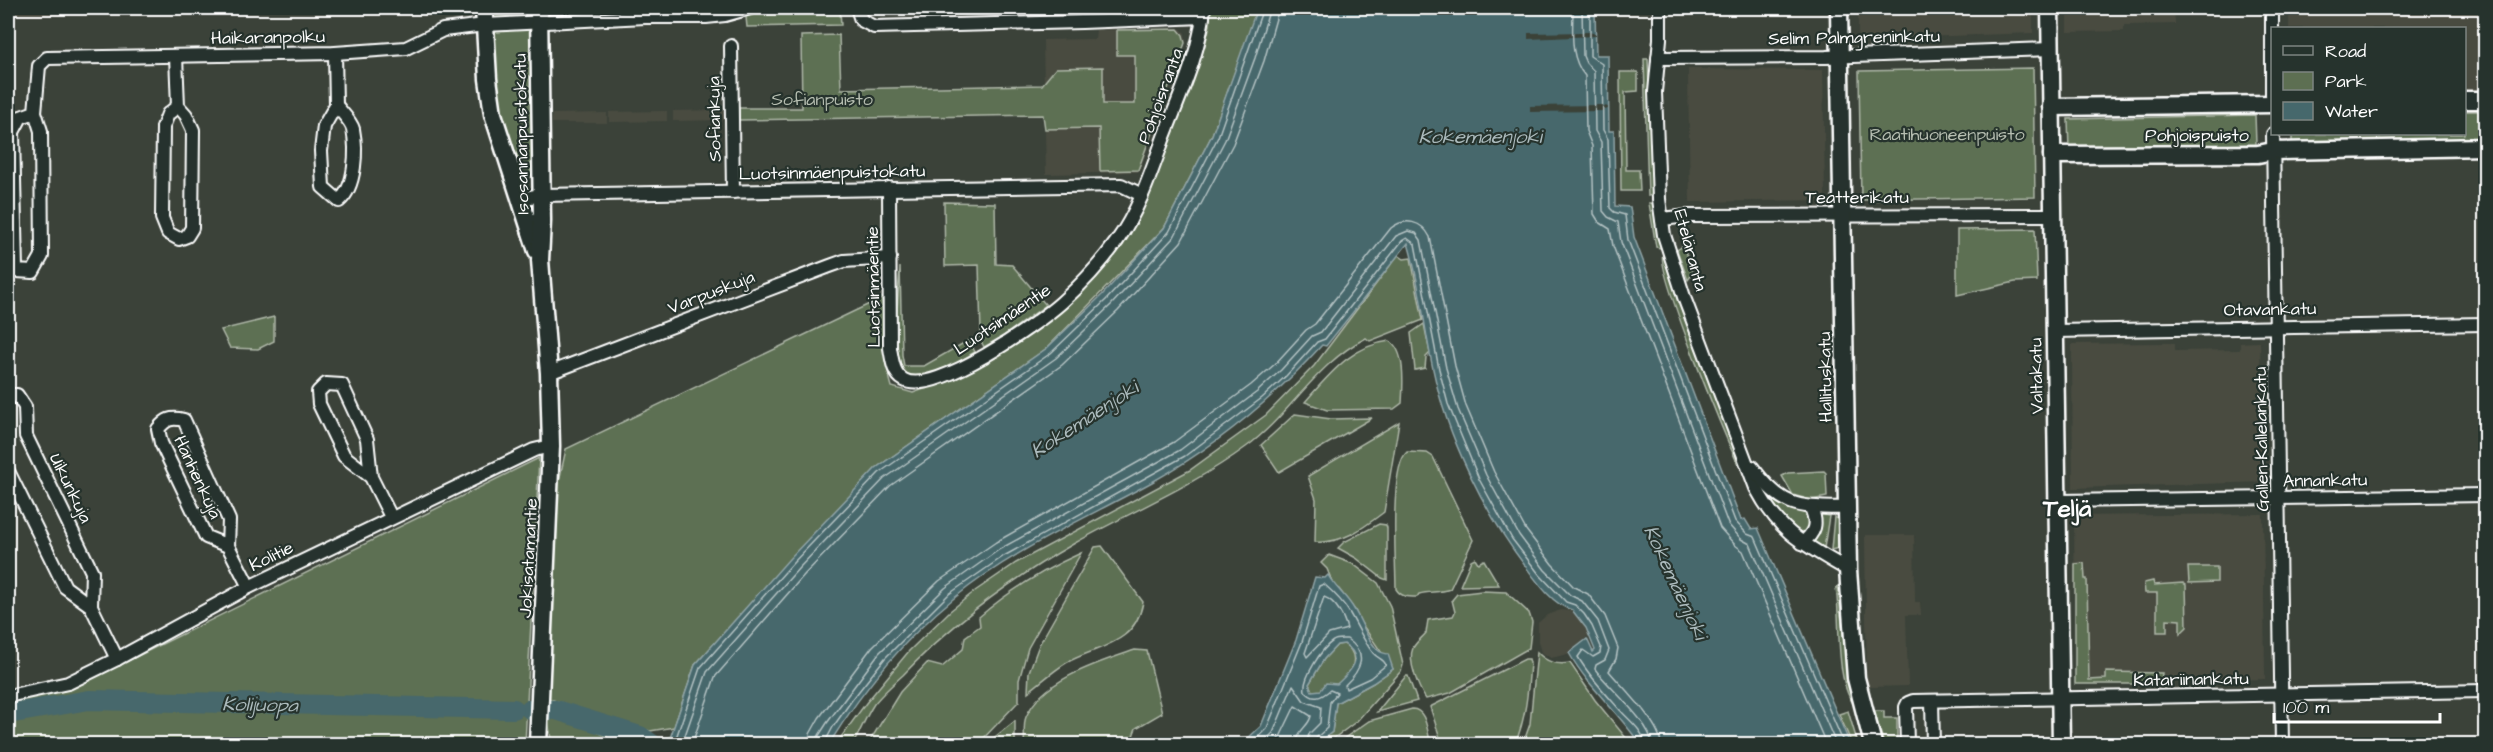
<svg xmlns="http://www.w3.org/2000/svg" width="2493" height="752" viewBox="0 0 2493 752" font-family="'Architects Daughter',sans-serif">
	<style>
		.built { fill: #4a4c41 }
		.green { fill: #5d6f52; stroke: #aeb7a8; stroke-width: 1.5 }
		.water { fill: #46686c; stroke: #90a4a7; stroke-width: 1.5; fill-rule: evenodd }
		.pier { fill: #3b4239 }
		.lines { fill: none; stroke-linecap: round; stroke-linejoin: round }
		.shore { stroke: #b5c3c4; stroke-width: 1.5 }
		.river { stroke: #46686c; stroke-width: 20 }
		.minor-casing { stroke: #fff; stroke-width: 16 }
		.tertiary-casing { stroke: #fff; stroke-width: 21 }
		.minor { stroke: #26332d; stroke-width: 12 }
		.tertiary { stroke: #26332d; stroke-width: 16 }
		.labels { text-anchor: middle; stroke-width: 4.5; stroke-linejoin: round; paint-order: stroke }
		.street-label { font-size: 18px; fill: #fff; stroke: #26332d }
		.park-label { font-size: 18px; fill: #b6beb1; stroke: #26332d }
		.water-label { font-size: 20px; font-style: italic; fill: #acbbbd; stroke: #26332d }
		.district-label { font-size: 24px; font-weight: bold; fill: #fff; stroke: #26332d }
	</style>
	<rect width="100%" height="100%" fill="#3b4239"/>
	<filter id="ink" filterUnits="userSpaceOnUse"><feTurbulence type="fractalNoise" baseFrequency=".0167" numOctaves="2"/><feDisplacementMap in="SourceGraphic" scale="12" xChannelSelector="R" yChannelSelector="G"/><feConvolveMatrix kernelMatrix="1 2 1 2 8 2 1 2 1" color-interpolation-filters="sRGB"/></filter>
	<g filter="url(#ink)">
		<g class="built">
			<path d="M8,8h101l1,6 -102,2z"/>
			<path d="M1858,8h175v25l-170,6 -5,-4z"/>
			<path d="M2067,8h107l1,16 -51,1v6l-57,1z"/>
			<path d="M2289,8h195l1,82h-20l-1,-62h-175z"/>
			<path d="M1173,28l8,1 4,4 1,7 -47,132 -93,2 -3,-134 52,-1 1,-9z"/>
			<path d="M1688,69l135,1 2,130 -135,2z"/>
			<path d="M725,110v10l-52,1v-10z"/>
			<path d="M667,111v10l-58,1v-10z"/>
			<path d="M607,113v10h-55v-9z"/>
			<path d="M2260,342l3,140 -190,6 -1,-144 103,-1v8l65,-1v-7z"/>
			<path d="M2263,514l2,165 -189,4 -2,-167z"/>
			<path d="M1865,535h49l1,67h5l1,13h-15l2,71 -41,1z"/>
			<path d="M1561,610l10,1 8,7 10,17 -21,19 -17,4 -10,-6 -3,-11v-18l9,-8z"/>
		</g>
		<g class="green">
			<path d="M491,8h41l3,163 -8,7 -9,-6 -23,-74z"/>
			<path d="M766,8h6l4,3h64l1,14 -94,2 -1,-10z"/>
			<path d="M1224,8h34l-46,127 -48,93 -117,120 -171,120 -181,197 -21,62 -24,4 -103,-33 11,-212 8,-37 316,-151 4,67 6,22 21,6 34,-12 41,-23 67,-43 68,-70 22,-40 60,-160 5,-20v-16z"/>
			<path d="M1178,29l5,6 2,8 -47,127 -38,1 -1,-43 -54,1 -2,-14 -304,5v-12h63l-1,-72 38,-1 2,54 201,-4 14,-17 47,-1v37h32v-49h-18v-25z"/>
			<path d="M1644,59h4l5,136 -5,1z"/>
			<path d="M2033,68l2,129 -174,3 -2,-129z"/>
			<path d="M1620,72h18v19l-13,1 1,78h13l1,21h-19z"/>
			<path d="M2465,111h19v30l-192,4v-11h172z"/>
			<path d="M2255,115l1,29 -187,5 -1,-30z"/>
			<path d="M944,202l51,1 1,61 16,1 34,40 -44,32 -18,10 -6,-12 3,-2 -2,-68 -34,1z"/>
			<path d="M1649,203h5l7,45 -5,-1z"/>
			<path d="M2035,229l2,52 -22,1 -58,13v-65z"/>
			<path d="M1683,246l10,27 -5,7 -11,-30z"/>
			<path d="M1663,254l69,186 6,24c-12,-24 -83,-197 -75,-210z"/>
			<path d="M1398,255l6,4 7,-1 12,62 -53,21 -4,-3c-50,25 -76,77 -120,109 -53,39 -114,64 -171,96 -63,36 -122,79 -172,132 -10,9 -21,19 -29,29 -8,12 -14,28 -21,40h-17l30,-41 43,-52 41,-40 25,-20 41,-28 174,-93 76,-55 48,-49z"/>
			<path d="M900,267l2,88 2,11h20l45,-26 6,12c-22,13 -43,30 -69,22 -16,-19 -7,-82 -6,-107z"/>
			<path d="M274,317v24l-16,8 -28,-1 -9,-18z"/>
			<path d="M1424,324l6,29 -4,4 -1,11 -10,2 -4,-37z"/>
			<path d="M1390,341c16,11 13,44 12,62l-8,6 -67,1 -22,-8c24,-27 47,-57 85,-61z"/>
			<path d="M1295,414l36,5 41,-1 -93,54 -18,-27z"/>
			<path d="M1399,422l-15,90c-21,16 -41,32 -69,30l1,-43 -8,-23z"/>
			<path d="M1407,452l20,1 6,4 40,83 -23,49c-10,4 -20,2 -31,5l-2,3c-9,0 -16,0 -21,-8 0,-25 -7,-122 11,-137z"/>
			<path d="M539,458l-14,286h-517v-42l67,-15z"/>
			<path d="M1824,471l2,2 1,24 -16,3 -18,-5 -11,-19 6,-3z"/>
			<path d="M1763,489l10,10 33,15 5,9 -4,8 -9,1c-15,-13 -28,-25 -35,-43z"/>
			<path d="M1819,514l10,2 -5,32 -13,-7 9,-11z"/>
			<path d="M1834,517l4,3 1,28 -8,2z"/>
			<path d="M1379,524l7,1 1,3v52l-5,-2 -26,-20 -18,-10 6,-6z"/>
			<path d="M1102,546l41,56c-8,44 -45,43 -77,61 -13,8 -26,20 -38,29l1,-20 10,-27 56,-98z"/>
			<path d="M1081,553l-53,95 -9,32v21l-41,43h-110l32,-52 27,-29 15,4 21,-18 2,-12 15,-11 -1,-9c30,-26 66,-48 102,-64z"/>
			<path d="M1329,555l24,9 25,19 12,23 13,59 -2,6 -44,50 -31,23h-9l15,-12 4,-29 37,-20 20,-14 -34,-49 -4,-10 -16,-21 -5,-3 -7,-17 -6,-6z"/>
			<path d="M1475,558l3,5 6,-3 15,25 -39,1 11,-26z"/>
			<path d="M2084,563l1,16h2l2,101 17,-1v-7l56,1 -1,11h-86v-120z"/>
			<path d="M2188,567h29v15l-28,1z"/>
			<path d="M2153,581l1,4 29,-2 3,2 1,42 -7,7v-14l-13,-1v13h-10v-39h-12l-1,-10z"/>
			<path d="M1838,586l7,66 11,55c-22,-24 -15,-88 -20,-119z"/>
			<path d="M1482,591l24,1 23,21 3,9 -3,26 -79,45 -24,6c-7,-10 -19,-38 -13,-51 3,-6 9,-10 13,-15l2,-13 25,-4 2,-4 -3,-12 5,-6z"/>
			<path d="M1344,644c27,18 -9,50 -32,47l-3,-7 15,-25 13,-14z"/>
			<path d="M1135,650l12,1 15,62 -26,15 -6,16h-106c1,-8 -1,-20 2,-27 16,-38 74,-55 109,-67z"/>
			<path d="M1537,652c10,11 20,13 33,11l25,37 36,44h-108l7,-20z"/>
			<path d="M1525,659h4l1,4c-2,29 -4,55 -15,81l-42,-2 -31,2 -12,-37z"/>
			<path d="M1406,676h2l9,25 -40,11z"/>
			<path d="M1412,709c15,0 15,24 19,35h-95l33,-23z"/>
			<path d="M1848,711l10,33h-6l-13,-30z"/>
			<path d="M1874,711h10v7h13v26h-13z"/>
			<path d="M547,715c26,5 50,15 72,29h-67z"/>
			<path d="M1015,720v24h-29l29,-23z"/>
		</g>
		<g class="water">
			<path d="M1257,8h338l1,47h12l1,76h5l1,75 15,1 4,30 107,283 4,-1 6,10 7,-1 92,216h-210c-22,-32 -52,-57 -71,-91l18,-14 6,13 2,-2 -9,-22 -14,-18c-18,-4 -35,-28 -46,-43 -42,-55 -79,-130 -93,-198 -9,-42 -13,-86 -25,-126l-82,103 -4,-1c-49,54 -106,101 -170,137 -67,37 -140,68 -199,117 -49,40 -91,92 -124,145h-161l27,-79 94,-106 87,-91 171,-120 55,-53 62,-67 48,-93z"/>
			<path d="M1328,575c7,13 19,21 26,34 8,12 13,32 25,42 1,1 7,3 9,3l5,15 -20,14 -37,20 -4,29 -15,12h-75l19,-18 35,-86 19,-63 10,1zM1344,644c22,14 6,28 -7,40l-11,-1 -5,7 -9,1 -3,-7 15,-25 13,-14z"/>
		</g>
		<g class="pier">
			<path d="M1589,32l7,2v2l-68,3v-6z"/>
			<path d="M1601,105l7,2v2l-6,2 -72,1v-6z"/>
		</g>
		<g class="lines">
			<g class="shore">
				<path d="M1573,8c0,24 -4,49 12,68l1,55 6,15 2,68 5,8 11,7 3,17 107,282 15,17 8,6 83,193"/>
				<path d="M1582,8l1,48 3,7 8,8 1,60 6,11 2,69 5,6 10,5 3,20 107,282 13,15 9,5 86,200"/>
				<path d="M1590,8v48l12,8 1,66 5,9 2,69 4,4 11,3 3,25 107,281 12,13 8,3 89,207"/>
				<path d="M1324,597c12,4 20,20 23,32l-18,5 -22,23 -2,-4z"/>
				<path d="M674,744l26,-76 93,-105 86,-90 172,-120 55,-53 63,-68 49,-95 45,-129"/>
				<path d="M682,744l25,-72 92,-104 85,-89 172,-121 55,-53 63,-68 51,-97 30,-82 15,-50"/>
				<path d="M692,744l23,-67 90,-103 85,-88 172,-121 56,-54 63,-69 52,-98 31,-83 15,-53"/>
				<path d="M808,744l2,-10 9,-16 53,-71 67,-66 57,-39 178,-100 77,-57 24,-21 31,-34 9,-6 76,-96c14,-11 31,-7 39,9l25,129 11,40 28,66 32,58 26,34 22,23 14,7 17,22 13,32 -2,11 -7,12c14,17 51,52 52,73"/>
				<path d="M817,744l1,-7 9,-14 52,-70 66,-65 55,-39 180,-99 77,-58 24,-22 31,-34 9,-4 75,-96 12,-5 8,2 5,7 25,128 12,41 28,66 33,60 26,35 25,25 12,6 16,20 11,29 -4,10 -9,5 -1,4c13,18 56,54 57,75"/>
				<path d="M824,744l9,-17 19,-27 33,-42 64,-64 55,-38 181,-100 77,-58 24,-22 31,-34 8,-3 77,-98 5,-3 8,6 24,125 9,35 31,75 33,60 27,35 27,28 9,3 9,9 8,12 9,21 -1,6 -7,4 -10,-7 -5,7c11,19 27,36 42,53 9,10 23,20 25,34"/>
				<path d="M1251,744l16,-16 35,-86 17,-56 5,-2c9,8 19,17 25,28 8,13 14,28 24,41 5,6 10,5 13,12l-16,13 -24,11 -1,-4c16,-15 24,-31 2,-46 -5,0 -10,-1 -14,2 -11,7 -31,38 -28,50 8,10 16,7 25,-1l7,3 -7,9 -3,26 -12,11 -2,5"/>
				<path d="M1262,744l11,-11 20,-48 11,16 17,6 -1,16 -11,11 -3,10"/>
				<path d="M1274,744l6,-7 15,-31 16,10c-2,11 -14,13 -14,28"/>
			</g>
			<g class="river">
				<path d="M530,709l26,1 84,26 12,8"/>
				<path d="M8,714l81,-14 425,9"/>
			</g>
			<g class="minor-casing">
				<g id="minor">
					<path d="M857,8l4,12 13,7 208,-5 121,-5"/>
					<path d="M1660,8v31l-5,53 4,107 5,36 21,65 71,188c25,47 48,56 92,82"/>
					<path d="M2272,8v87"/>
					<path d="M731,46l2,146"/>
					<path d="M335,53l1,52 -12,21 -3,25 2,36 16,14c17,-14 18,-51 14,-72 -2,-8 -12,-17 -17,-24"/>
					<path d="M176,56l2,50 -10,8 -5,13 -1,91 6,15 11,6 8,-3 5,-8 1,-98 -7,-15 -8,-9"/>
					<path d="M1658,58l168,-1 225,-8"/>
					<path d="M35,112l6,19 1,125 -9,16 -17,-1 -3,-139 8,-15 14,-5 4,-46 8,-8 288,-5 71,-5 37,-18 42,-5 160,-8h61l19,-2 25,-7"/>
					<path d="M2273,134l9,610"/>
					<path d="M889,188l1,160c2,11 3,26 14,32 30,17 135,-57 158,-78 20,-18 40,-40 55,-61 22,-31 34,-68 47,-104 16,-42 36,-84 40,-129"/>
					<path d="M520,199l21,-4 580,-10 21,10"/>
					<path d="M1662,219l26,-3 365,-1"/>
					<path d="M2055,331l431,-7"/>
					<path d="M549,373l281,-107 14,-5 46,-3"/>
					<path d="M8,395h9l8,12 1,29 66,136 -1,34"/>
					<path d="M1752,467c31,42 46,40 95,41"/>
					<path d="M8,471l57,116 26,19 26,53"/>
					<path d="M371,477l-4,-38 -25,-54 -16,-1 -8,8 1,12 25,52 27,21 20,40"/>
					<path d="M2058,501l428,-6"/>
					<path d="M1802,543c13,-10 16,-19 9,-35"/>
					<path d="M228,546l1,-26 -45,-100c-13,-3 -18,-1 -26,9l3,14 45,94 22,9 21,41"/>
					<path d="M8,696l60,-13 49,-24 132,-72 285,-137 17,-4"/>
					<path d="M1932,701l1,43"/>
					<path d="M1907,744l-1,-37 2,-4 5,-2 573,-10"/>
				</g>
			</g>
			<g class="tertiary-casing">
				<g id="tertiary">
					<path d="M484,8l4,71 5,35 44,137"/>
					<path d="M1839,8l9,562 8,108 17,66"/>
					<path d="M2050,8l11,736"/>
					<path d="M2464,100h22"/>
					<path d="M2051,107l221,-3"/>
					<path d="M2052,155l206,-1 15,-3 213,-4"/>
					<path d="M538,744l13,-298 -2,-73 -9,-113 2,-39 -3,-213"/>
				</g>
			</g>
			<use href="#minor" class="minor"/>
			<use href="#tertiary" class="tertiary"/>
		</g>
	</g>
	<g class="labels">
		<g class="street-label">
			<text transform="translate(268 37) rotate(-1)" y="6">Haikaranpolku</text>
			<text transform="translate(1854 37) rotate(-1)" y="6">Selim Palmgreninkatu</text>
			<text transform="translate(1160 96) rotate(-70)" y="6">Pohjoisranta</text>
			<text transform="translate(714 119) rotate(-91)" y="6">Sofiankuja</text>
			<text transform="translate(521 134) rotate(-91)" y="6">Isosannanpuistokatu</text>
			<text x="2197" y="141">Pohjoispuisto</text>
			<text transform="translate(832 172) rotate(-1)" y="6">Luotsinmäenpuistokatu</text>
			<text x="1857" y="203">Teatterikatu</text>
			<text transform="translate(1691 250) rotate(75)" y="6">Eteläranta</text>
			<text transform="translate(873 287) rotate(-91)" y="6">Luotsinmäentie</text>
			<text transform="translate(711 292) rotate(-21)" y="6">Varpuskuja</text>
			<text transform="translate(2270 309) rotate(-1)" y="6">Otavankatu</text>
			<text transform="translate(1002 319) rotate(-34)" y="6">Luotsimäentie</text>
			<text transform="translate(2036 376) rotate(-91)" y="6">Valtakatu</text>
			<text transform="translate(1825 377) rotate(-91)" y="6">Hallituskatu</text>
			<text transform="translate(2261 439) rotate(-91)" y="6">Gallen-Kallelankatu</text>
			<text transform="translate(198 477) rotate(65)" y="6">Hanhenkuja</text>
			<text transform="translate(2325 480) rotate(-1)" y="6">Annankatu</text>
			<text transform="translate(71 488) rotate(64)" y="6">Uikunkuja</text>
			<text transform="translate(271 556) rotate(-26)" y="6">Kolitie</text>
			<text transform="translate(528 558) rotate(-87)" y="6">Jokisatamantie</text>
			<text transform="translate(2191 679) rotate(-1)" y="6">Katariinankatu</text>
		</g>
		<g class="park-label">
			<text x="822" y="105">Sofianpuisto</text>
			<text x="1947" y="140">Raatihuoneenpuisto</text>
		</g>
		<g class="water-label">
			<text x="1480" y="143">Kokemäenjoki</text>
			<text transform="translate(1084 419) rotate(-33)" y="7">Kokemäenjoki</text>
			<text transform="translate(1676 582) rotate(65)" y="7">Kokemäenjoki</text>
			<text transform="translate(260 704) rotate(1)" y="7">Kolijuopa</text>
		</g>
		<g class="district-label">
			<text x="2067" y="516">Teljä</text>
		</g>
	</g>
	<rect width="2493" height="752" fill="none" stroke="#26332d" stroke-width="30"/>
	<rect x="15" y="15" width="2463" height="722" fill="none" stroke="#fff" stroke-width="2" filter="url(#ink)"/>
	<rect x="2271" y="27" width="195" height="108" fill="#26332d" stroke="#7d8581" stroke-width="1.5"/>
	<rect x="2283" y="46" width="30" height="9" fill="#26332d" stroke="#7d8581" stroke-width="1.5"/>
	<text x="2325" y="57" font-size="18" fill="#ffffff">Road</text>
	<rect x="2283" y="72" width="30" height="18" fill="#5d6f52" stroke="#7d8581" stroke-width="1.5"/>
	<text x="2325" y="87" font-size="18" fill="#ffffff">Park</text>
	<rect x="2283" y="102" width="30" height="18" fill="#46686c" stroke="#7d8581" stroke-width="1.5"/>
	<text x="2325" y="117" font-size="18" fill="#ffffff">Water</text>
	<path d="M2274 713v9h166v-9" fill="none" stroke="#ffffff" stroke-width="3"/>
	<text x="2283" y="713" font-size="18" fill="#ffffff" stroke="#26332d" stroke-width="4.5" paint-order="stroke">100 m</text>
</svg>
